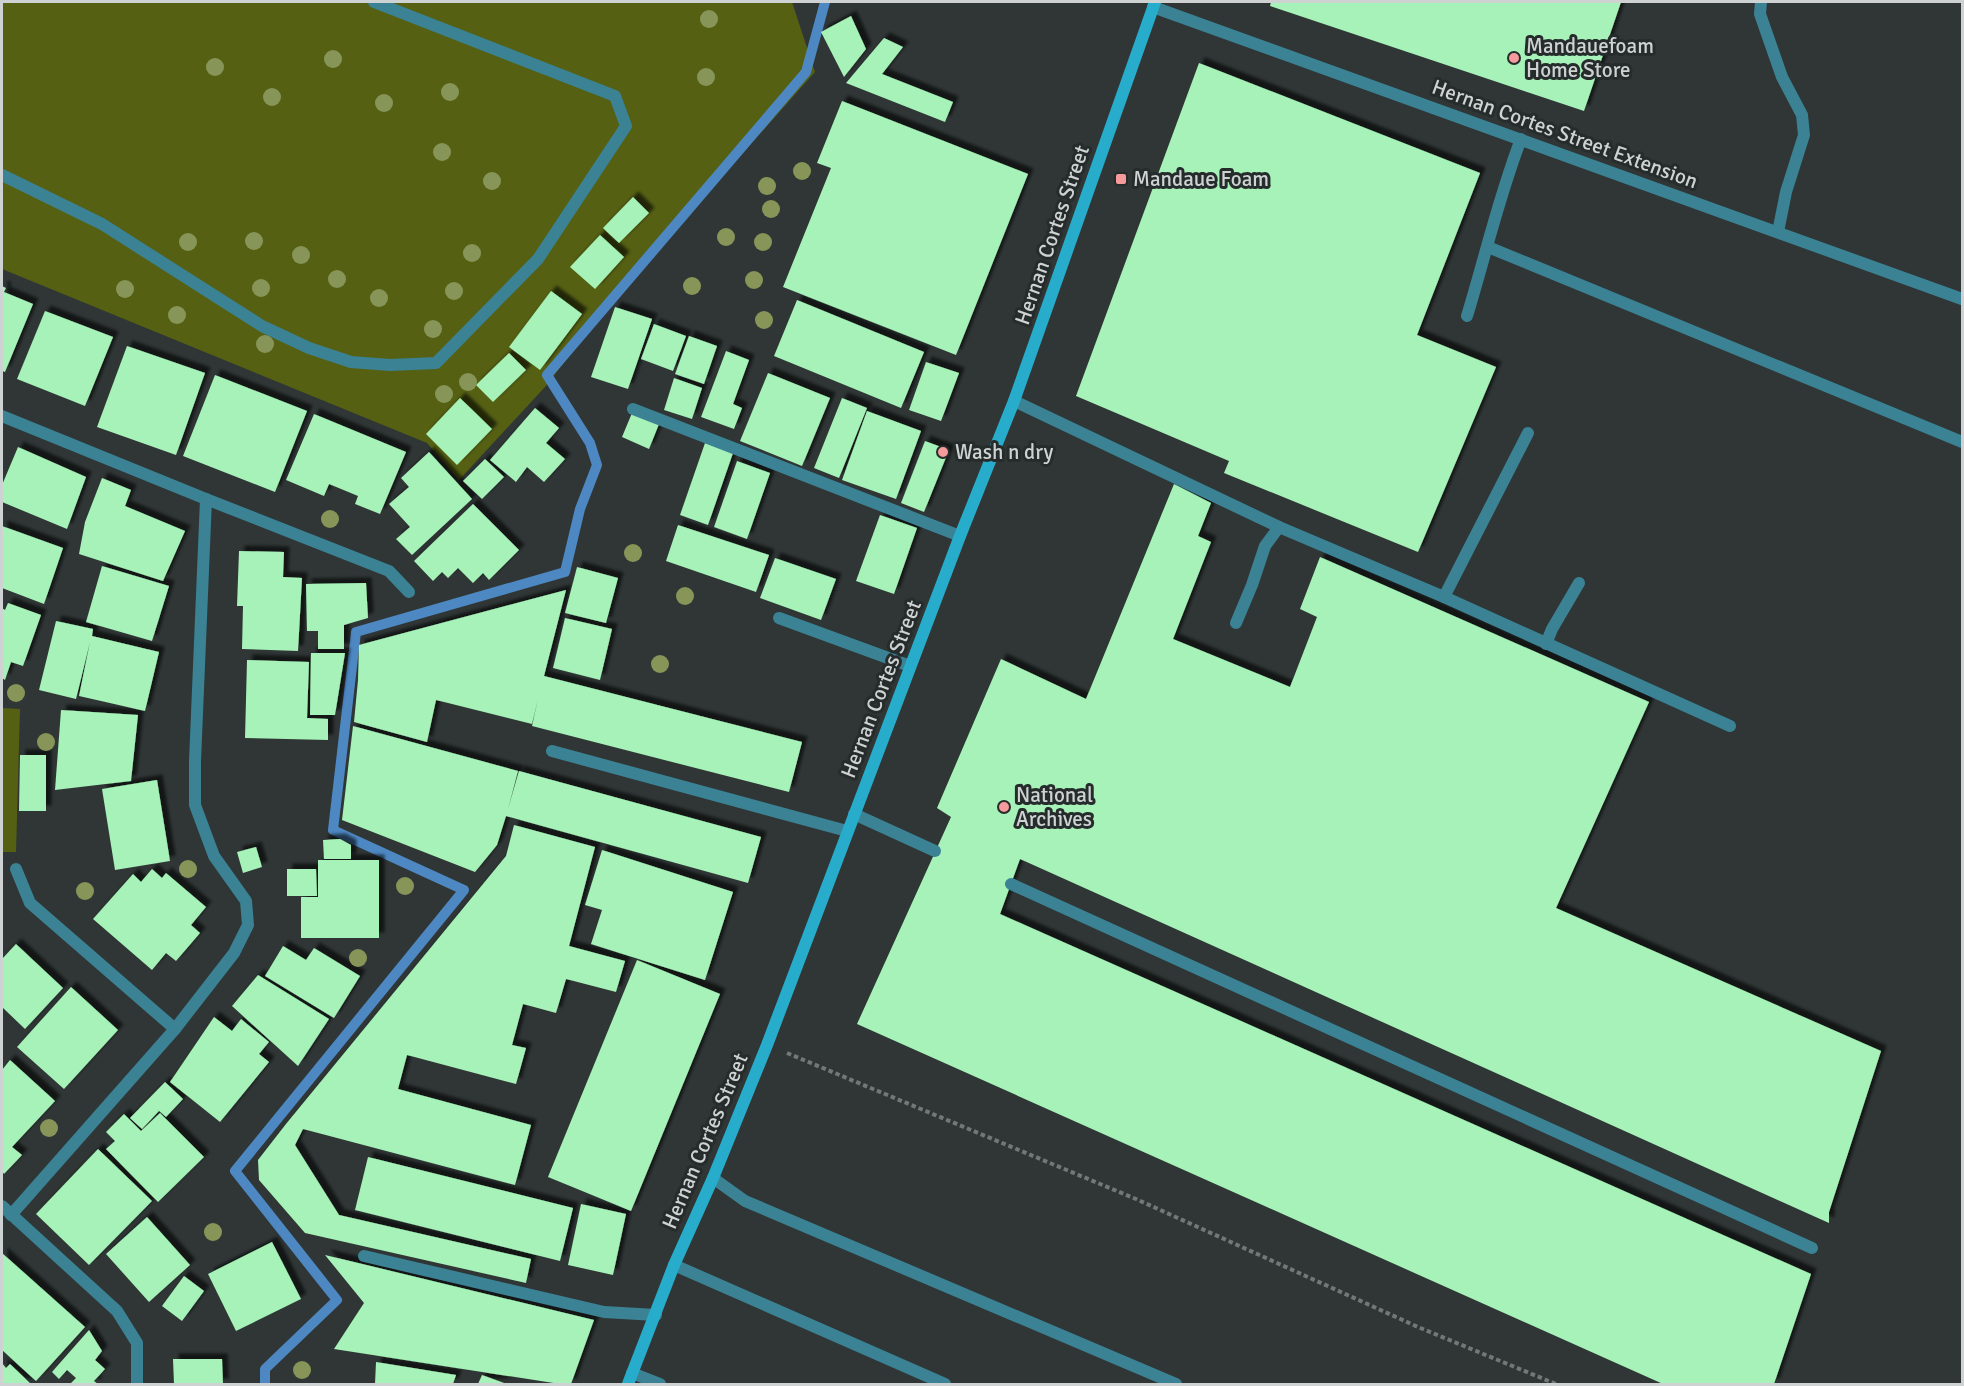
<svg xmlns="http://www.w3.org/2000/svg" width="1964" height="1386" viewBox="0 0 1964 1386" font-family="Signika,sans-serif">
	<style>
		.green { fill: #556013 }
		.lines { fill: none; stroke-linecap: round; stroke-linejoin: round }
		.stream { stroke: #4d88c3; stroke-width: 10 }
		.building { fill: #a6f2b8; filter: url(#shadow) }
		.path { stroke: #727777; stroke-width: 4; stroke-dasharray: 4.5 3; stroke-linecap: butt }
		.lane { stroke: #3a8294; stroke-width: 12 }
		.street { stroke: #3a8294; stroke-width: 12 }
		.secondary { stroke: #27adcb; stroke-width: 12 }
		.tree { fill: #879658 }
		.poi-dot { fill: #f59b9c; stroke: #252c2b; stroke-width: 2 }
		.labels { text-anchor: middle; stroke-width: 6; stroke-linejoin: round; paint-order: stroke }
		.poi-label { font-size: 21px; fill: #ced2d2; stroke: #252c2b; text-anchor: start }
		.street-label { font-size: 21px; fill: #ced2d2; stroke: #252c2b }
	</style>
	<defs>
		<filter id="shadow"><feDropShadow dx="5.5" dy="-5.5" stdDeviation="1.5" flood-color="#0009"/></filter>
	</defs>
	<rect width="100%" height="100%" fill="#2f3635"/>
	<g class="green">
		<path d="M2,2h790l23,70 -197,221 -73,94 -86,93 -32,-37 -425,-174z"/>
		<path d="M2,708l18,1 -4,143h-14z"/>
	</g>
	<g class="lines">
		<path class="stream" d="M265,1384v-15l72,-69 -102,-129 229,-281 -131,-60 23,-198 209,-60 15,-63 17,-44 -7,-22 -43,-68 259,-303 19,-70"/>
	</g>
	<g class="building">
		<path d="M1271,2h350l-37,109 -314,-105z"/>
		<path d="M851,16l15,33 -22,28 -23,-45z"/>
		<path d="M884,38l19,9 -21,27 71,28 -8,20 -99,-39z"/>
		<path d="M1199,63l281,110 -63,162 79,32 -78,185 -194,-79 5,-12 -153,-65z"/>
		<path d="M842,101l186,73 -72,181 -173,-68 48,-119 -14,-5z"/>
		<path d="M633,197l16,16 -30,30 -16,-15z"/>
		<path d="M600,235l24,22 -29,32 -25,-22z"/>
		<path d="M2,286l4,2 -2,4 29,12 -28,68 -3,-1z"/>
		<path d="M551,291l31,23 -42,56 -31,-23z"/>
		<path d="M797,300l127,52 -23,56 -127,-52z"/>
		<path d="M615,307l37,12 -24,70 -37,-12z"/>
		<path d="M45,311l68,26 -28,69 -68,-27z"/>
		<path d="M654,324l32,12 -13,35 -32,-12z"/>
		<path d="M689,336l28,10 -13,38 -29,-10z"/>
		<path d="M127,346l78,27 -29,82 -79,-28z"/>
		<path d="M726,351l23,9 -16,44 9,4 -8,21 -33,-12z"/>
		<path d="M509,353l17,17 -33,32 -17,-17z"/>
		<path d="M926,362l33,11 -18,48 -32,-11z"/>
		<path d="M768,373l62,25 -28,68 -62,-25z"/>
		<path d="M215,375l92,36 -32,81 -92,-36z"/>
		<path d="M674,378l28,10 -10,31 -28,-9z"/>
		<path d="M460,398l32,31 -35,36 -31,-31z"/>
		<path d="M842,398l25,10 -28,70 -25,-10z"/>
		<path d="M535,408l24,20 -13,15 19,16 -21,23 -17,-15 -11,15 -26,-22z"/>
		<path d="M867,411l54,20 -25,68 -54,-19z"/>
		<path d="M632,413l27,11 -10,25 -27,-12z"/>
		<path d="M314,414l92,38 -26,62 -25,-10 3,-8 -29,-12 -5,12 -38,-16z"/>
		<path d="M925,441l24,9 -25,62 -23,-9z"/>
		<path d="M705,443l28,10 -25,72 -28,-10z"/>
		<path d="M18,447l68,30 -19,52 -65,-27v-17z"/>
		<path d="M429,452l43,47 -60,56 -16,-16 14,-12 -21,-23 20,-17 -8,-9z"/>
		<path d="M485,459l19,18 -22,22 -19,-18z"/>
		<path d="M737,461l33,12 -23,66 -33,-12z"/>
		<path d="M102,478l29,12 -6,16 60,25 -22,50 -84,-27 6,-32z"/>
		<path d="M1174,484l37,19 -13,33 13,6 -38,97 117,48 27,-70 -17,-8 20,-52 329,145 -93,206 325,143 -52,161v11l-809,-364 -20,55 811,360 -37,110h-111l-806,-360 94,-207 -14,-9 64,-149 85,40z"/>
		<path d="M473,504l46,46 -30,30 -6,-7 -10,10 -15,-15 -10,10 -6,-6 -9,9 -19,-20z"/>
		<path d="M880,515l37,13 -23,66 -38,-13z"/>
		<path d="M678,525l91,30 -13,37 -90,-31z"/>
		<path d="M2,526l61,22 -19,56 -42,-16z"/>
		<path d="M239,551l45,1 -1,25 19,1 -4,73 -56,-2 1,-43h-6z"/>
		<path d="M775,558l61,21 -15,41 -61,-22z"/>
		<path d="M102,566l67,20 -17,55 -66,-19z"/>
		<path d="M577,567l41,11 -12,45 -41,-10z"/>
		<path d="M366,583l2,35 -24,7v24h-26v-18h-11l-1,-47z"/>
		<path d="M566,590l-22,86 258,66 -13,50 -257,-66 6,-27 -6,25 -96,-24 -9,42 -73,-20 4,-42 1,-35z"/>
		<path d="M8,603l33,12 -18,51 -12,-4 -6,18 -3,-2v-70l3,2z"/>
		<path d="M565,618l47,11 -12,51 -47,-12z"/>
		<path d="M56,621l37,8 -1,7 67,16 -14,59 -66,-15 11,-54 -14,57 -37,-9z"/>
		<path d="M311,653h34l-10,62h-25z"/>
		<path d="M247,660l62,2 -2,56 21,1v21l-83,-2z"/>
		<path d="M61,710l77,5 -7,66 -76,9z"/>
		<path d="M353,726l165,45 -10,38 11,-38 242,66 -13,46 -242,-67 -9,29 -22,27 -133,-52z"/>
		<path d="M20,755h26v56h-27z"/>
		<path d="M157,780l13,81 -55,9 -13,-81z"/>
		<path d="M514,825l81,22 -26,99 56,15 -9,31 -50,-13 -10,34 -33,-9 -11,41 14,3 -10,36 -109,-29 -9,34 133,36 -16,60 -212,-56 -8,16 44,70 192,44 -5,24 -221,-50 -46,-53 -1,-20 28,-36 220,-268z"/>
		<path d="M340,839l11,6v14h-27l-1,-19z"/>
		<path d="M256,847l6,20 -19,6 -6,-21z"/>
		<path d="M602,850l131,42 -28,88 -114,-36 11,-34 -17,-5z"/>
		<path d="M318,860h61v78h-78v-41h17z"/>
		<path d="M152,869l10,9 4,-5 40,34 -15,18 9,8 -24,28 -10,-8 -14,17 -59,-51 40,-45 8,8z"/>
		<path d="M287,869h29l1,27h-30z"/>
		<path d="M16,944l47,44 -38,41 -23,-22v-48z"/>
		<path d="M283,946l23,14 8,-12 46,28 -26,42 -69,-42z"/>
		<path d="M637,960l83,34 -89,217 -83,-34z"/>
		<path d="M258,975l71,44 -31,47 -66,-60z"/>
		<path d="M71,987l47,43 -54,59 -47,-42z"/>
		<path d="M214,1017l18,14 9,-12 28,23 -10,12 10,8 -49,60 -50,-40z"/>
		<path d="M10,1060l45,41 -43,46 10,8 -18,19 -2,-3v-101z"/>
		<path d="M165,1082l18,17 -17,18 -9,-8 2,2 -17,18 -12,-11z"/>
		<path d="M160,1113l44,44 -46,45 -52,-53 9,-8 -9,-9 18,-18 17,17z"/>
		<path d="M98,1149l54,52 -63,64 -53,-51z"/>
		<path d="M368,1157l205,51 -13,53 -205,-51z"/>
		<path d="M581,1204l45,10 -13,61 -45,-10z"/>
		<path d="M147,1217l43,48 -41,37 -43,-48z"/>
		<path d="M272,1242l29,57 -65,32 -28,-57z"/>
		<path d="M2,1253l83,74 -49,54 -34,-31z"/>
		<path d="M325,1255l269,65 -23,64h-11l-226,-35 30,-46z"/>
		<path d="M184,1276l20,15 -22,30 -20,-15z"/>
		<path d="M89,1330l13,21 -7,9 10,9 -11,12 4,3h-28l6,-6 -9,-8 -8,9 -7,-7z"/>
		<path d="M173,1359h49l1,25h-49z"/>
		<path d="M376,1362l80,13 -3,9h-78z"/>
		<path d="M2,1363l4,5 4,-4 21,20h-29z"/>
		<path d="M482,1375l25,9h-29z"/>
	</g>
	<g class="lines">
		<path class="path" d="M787,1053l349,146 282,128 138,57"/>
		<g class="lane">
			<path d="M1761,2l-1,12 22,63 20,38 2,20 -18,57 -8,40"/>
			<path d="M2,175l100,49 160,102 47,22 42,14 39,3 46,-2 102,-104 88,-133 -11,-30 -241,-94"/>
			<path d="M1488,247l474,195"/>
			<path d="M1467,316c18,-59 32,-120 54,-177"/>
			<path d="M1014,401l265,126 165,70 286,129"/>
			<path d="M1444,597l84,-164"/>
			<path d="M779,618l131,48"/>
			<path d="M1236,623l16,-38 13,-39 14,-19"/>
			<path d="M1546,644l6,-15 27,-46"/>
			<path d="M552,751l295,80"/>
			<path d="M854,814l81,37"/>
			<path d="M1011,884l801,364"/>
			<path d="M364,1256l240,56 52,3"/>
		</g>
		<g class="street">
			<path d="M1153,7l809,292"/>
			<path d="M633,409l327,127"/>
			<path d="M2,416l204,83 183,72 20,21"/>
			<path d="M16,869l14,34 145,126"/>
			<path d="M713,1178l32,23 431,183"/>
			<path d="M2,1206l115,105 20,32v41"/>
			<path d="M11,1215l164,-186 59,-76 14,-28 -2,-24 -32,-45 -19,-51v-44l11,-262"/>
			<path d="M674,1265l271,119"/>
			<path d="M632,1373l28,11"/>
		</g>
		<path class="secondary" d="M628,1384l46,-119 39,-87 54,-133 193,-509 54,-135 141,-399"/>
	</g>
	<g class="tree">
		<circle cx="709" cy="19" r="9"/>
		<circle cx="333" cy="59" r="9"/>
		<circle cx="215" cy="67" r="9"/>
		<circle cx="706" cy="77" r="9"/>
		<circle cx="450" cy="92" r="9"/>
		<circle cx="272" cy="97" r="9"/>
		<circle cx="384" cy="103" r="9"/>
		<circle cx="442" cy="152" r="9"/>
		<circle cx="802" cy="171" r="9"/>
		<circle cx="492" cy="181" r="9"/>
		<circle cx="767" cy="186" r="9"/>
		<circle cx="771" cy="209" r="9"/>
		<circle cx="726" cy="237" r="9"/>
		<circle cx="254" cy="241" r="9"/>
		<circle cx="188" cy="242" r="9"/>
		<circle cx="763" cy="242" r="9"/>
		<circle cx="472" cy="253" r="9"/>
		<circle cx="301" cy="255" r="9"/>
		<circle cx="337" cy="279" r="9"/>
		<circle cx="754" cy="280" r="9"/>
		<circle cx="692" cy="286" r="9"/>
		<circle cx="261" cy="288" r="9"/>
		<circle cx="125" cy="289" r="9"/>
		<circle cx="454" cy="291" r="9"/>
		<circle cx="379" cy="298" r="9"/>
		<circle cx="177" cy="315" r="9"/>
		<circle cx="764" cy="320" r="9"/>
		<circle cx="433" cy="329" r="9"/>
		<circle cx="265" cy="344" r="9"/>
		<circle cx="468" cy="382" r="9"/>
		<circle cx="444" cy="394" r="9"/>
		<circle cx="330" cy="519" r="9"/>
		<circle cx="633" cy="553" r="9"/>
		<circle cx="685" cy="596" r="9"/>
		<circle cx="660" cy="664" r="9"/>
		<circle cx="16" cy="693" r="9"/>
		<circle cx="46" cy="742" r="9"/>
		<circle cx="188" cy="869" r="9"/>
		<circle cx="405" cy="886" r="9"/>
		<circle cx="85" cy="891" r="9"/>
		<circle cx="358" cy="958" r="9"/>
		<circle cx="49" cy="1128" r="9"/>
		<circle cx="213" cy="1232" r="9"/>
		<circle cx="302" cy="1370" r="9"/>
	</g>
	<g class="poi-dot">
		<circle cx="1514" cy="58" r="6"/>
		<rect x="1115" y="173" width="12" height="12" rx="3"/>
		<circle cx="943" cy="452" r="6"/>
		<circle cx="1004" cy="807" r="6"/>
	</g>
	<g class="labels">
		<g class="poi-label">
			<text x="1526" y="53">Mandauefoam<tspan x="1526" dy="24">Home Store</tspan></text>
			<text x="1133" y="186">Mandaue Foam</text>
			<text x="955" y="459">Wash n dry</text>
			<text x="1016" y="802">National<tspan x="1016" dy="24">Archives</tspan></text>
		</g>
		<g class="street-label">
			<text transform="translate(1565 134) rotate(20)" y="7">Hernan Cortes Street Extension</text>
			<text transform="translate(1052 235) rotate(-71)" y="7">Hernan Cortes Street</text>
			<text transform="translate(881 689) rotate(-69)" y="7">Hernan Cortes Street</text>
			<text transform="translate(705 1141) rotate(-67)" y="7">Hernan Cortes Street</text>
		</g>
	</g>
	<rect width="1964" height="1386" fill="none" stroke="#ced2d2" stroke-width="6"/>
</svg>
